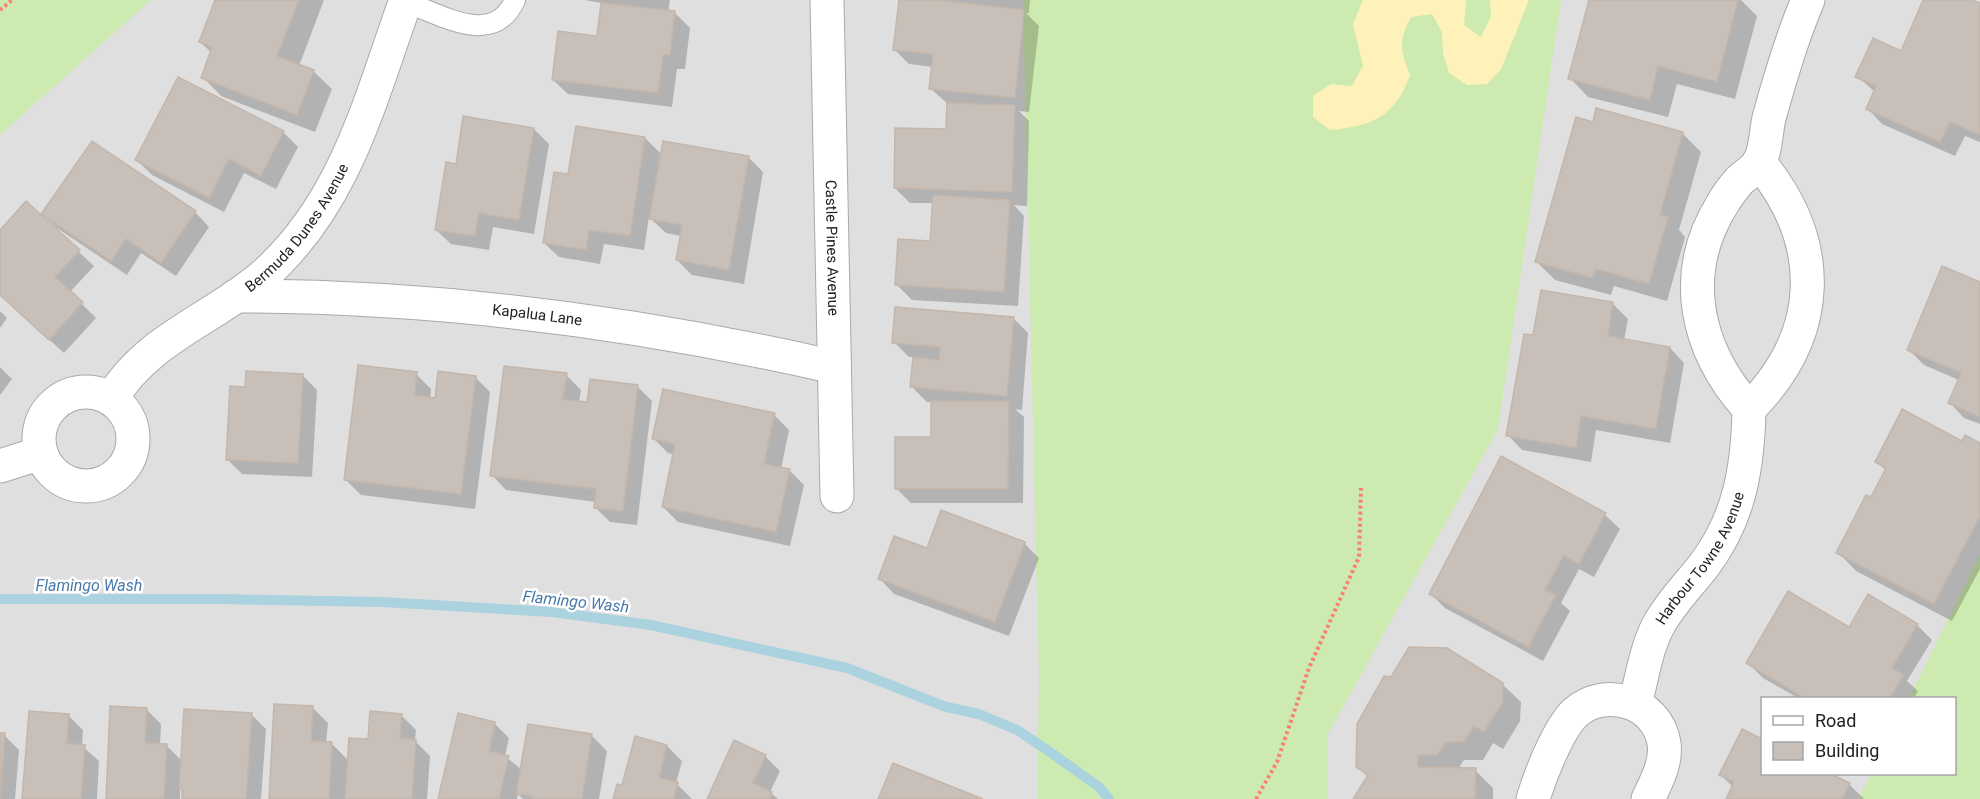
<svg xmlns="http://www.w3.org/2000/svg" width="1980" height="799" viewBox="0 0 1980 799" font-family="Roboto,sans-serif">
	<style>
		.residential { fill: #e0dfdf; fill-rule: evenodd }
		.grass { fill: #cdebb0 }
		.sand { fill: #fff1ba }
		.shadow { fill: #0003 }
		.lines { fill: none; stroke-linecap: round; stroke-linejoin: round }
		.stream { stroke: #aad3df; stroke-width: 10 }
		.building { fill: #c7bfb8; stroke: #c4b6ab; stroke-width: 1.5 }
		.lane-casing { stroke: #a9a9a9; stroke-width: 22 }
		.street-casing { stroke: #a9a9a9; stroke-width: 35 }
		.path { stroke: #fa8072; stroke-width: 4; stroke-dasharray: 3 3; stroke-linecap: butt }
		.lane { stroke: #fff; stroke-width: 20 }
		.street { stroke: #fff; stroke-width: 33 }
		.labels { text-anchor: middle; stroke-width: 5; stroke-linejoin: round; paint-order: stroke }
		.street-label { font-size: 15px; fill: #222; stroke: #fff }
		.water-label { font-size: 16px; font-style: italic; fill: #4a7aab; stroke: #fff }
	</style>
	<rect width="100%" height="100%" fill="#f2efe9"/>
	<path class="residential" d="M0,0h1980v799h-1980zM1762,698h192v76h-192z"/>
	<g class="grass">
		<path d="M0,0h151l-151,135z"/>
		<path d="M1023,0h538l-63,429 -170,305v65h-291l2,-122z"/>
		<path d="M1980,555v244h-121l12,-25h83v-76h-45z"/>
	</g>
	<path class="sand" d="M1363,0h103l-2,25 17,12 10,-20 -1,-17h39l-28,69 -14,15 -20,1 -18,-12 -6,-20 -1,-21 -10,-18 -21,3c-13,24 -11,33 -1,58 -15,42 -38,51 -80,55l-17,-13v-21l18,-12 21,2 11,-20 -10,-42z"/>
	<g class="shadow">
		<path d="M217,0h107l-25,66 14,5 19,18 -17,43 -94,-36 -18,-19 9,-24 -12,-11z"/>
		<path d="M584,0h86l-2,12 7,1 15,15 -5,41h-8l-5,38 -104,-13 -15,-14 45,-43 4,-34z"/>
		<path d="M900,0h130l-1,13h-3l13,13 -10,86 -10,-1 10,10 -2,85 -13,-1 10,11 -6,90 -106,-6 -15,-15 35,-42 2,-40h-24l-15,-15 53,-58v-26l-18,-16 3,-21 -24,-3 -15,-15z"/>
		<path d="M1590,0h151l16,16 -22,83 -58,-15 -9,33 -80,-20 -18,-19z"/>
		<path d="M1925,0h43l12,5v137l-15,-6 -10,20 -73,-32 -14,-15 7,-17 -18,-16 45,-23z"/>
		<path d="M1594,123l88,10 19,19 -22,78 6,7 -18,64 -53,-15 -3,9 -56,-15 -18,-18z"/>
		<path d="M534,129l15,15 -15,90 -41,-7 -4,23 -38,-6 -15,-14 21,-65z"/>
		<path d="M283,132l15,15 -22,42 -32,-16 -20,39 -72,-37 -15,-15z"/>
		<path d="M645,138l17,17 86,2 15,15 -19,112 -52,-9 -15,-15 4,-24 -15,-3 -17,-16 -5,33 -40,-6 -4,20 -41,-7 -15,-14 25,-67z"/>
		<path d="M26,203l68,63 -24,26 26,26 -32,35 -64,-58v-63z"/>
		<path d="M195,212l14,15 -33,49 -35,-23 -14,22 -70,-47 -14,-14z"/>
		<path d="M1980,283v141l-16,-6 -14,-15 9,-23 -35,-15 -15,-15z"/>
		<path d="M1542,292l71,12 15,15 -4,22 46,7 14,15 -14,80 -74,-13 -5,32 -69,-12 -14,-15 26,-98z"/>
		<path d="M0,311l7,7 -7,10z"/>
		<path d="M1013,318l15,15 -6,77 -7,-1 9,8 -1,86h-112l-15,-15 37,-50v-36h-6l-15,-15 2,-30h-5l-15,-15z"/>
		<path d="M0,367l12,12 -12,16z"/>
		<path d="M416,374l15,15 -1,10h6l39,-22 15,15 -15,117 -114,-14 -15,-15z"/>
		<path d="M302,375l15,15 -5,87 -70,-3 -15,-15z"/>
		<path d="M566,375l15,15 -2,12 9,1 49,-17 15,15 -15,124 -27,-3 -15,-15 1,-5 -90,-12 -14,-15z"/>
		<path d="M774,415l15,15 -8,39 8,1 15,15 -14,61 -112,-24 -15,-15 11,-52 -6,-2 -14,-14z"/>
		<path d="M1980,445v124l-28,52 -96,-50 -18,-19 48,-81 -9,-10z"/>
		<path d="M1501,458l104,57 15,14 -26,48 -15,-8 -18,34 9,8 -27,50 -98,-53 -14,-14z"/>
		<path d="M1024,543l15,15 -30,78 -115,-42 -14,-15 48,-29z"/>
		<path d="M1917,625l15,15 -25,41 11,10 -4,7h-116l-35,-20 -15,-15 101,-34z"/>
		<path d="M1502,684l19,18 -1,19 -17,28 -10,-6 -10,17h-19l-6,9 17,1 18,18v11h-138l13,-22 -10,-10z"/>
		<path d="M313,708l15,15 -2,20 6,1 17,17 52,-46 15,15 -1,11 15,15 -3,43h-156z"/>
		<path d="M146,709l15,15 -1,21 7,1 15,15 69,-47 15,15 -5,70h-78l1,-8 -4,-3v11h-73z"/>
		<path d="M68,715l15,15 -1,16 17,15 -2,38h-74z"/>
		<path d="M494,723l15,15 -4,18 17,14 70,-34 15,15 -8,48h-76l-5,-5 -1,5h-77z"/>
		<path d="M1743,731l19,10v33h65l22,10 15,15h-137l6,-12 -12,-12z"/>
		<path d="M0,735h4l15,15 -4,49h-15z"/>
		<path d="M667,746l15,15 -6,22 16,16h-77l8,-12z"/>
		<path d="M765,756l15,15 -10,21 8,7h-70z"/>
	</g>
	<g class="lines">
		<path class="stream" d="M0,599h216l167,3 169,10 99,13 196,43 99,39 33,7 38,16 33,22 49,35 10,12"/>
	</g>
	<g class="building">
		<path d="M215,0h84l-22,56 37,14 -17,45 -96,-37 11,-31 -13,-5z"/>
		<path d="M899,0h39l86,10 -9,88 -86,-9 4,-35 -40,-4z"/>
		<path d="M1589,0h149l-21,82 -59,-16 -8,34 -82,-21z"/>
		<path d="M1923,0h49l8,3v132l-30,-13 -10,20 -74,-33 10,-23 -21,-9 18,-39 28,13z"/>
		<path d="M601,3l74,8 -5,44h-7l-5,38 -106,-13 6,-49 39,5z"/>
		<path d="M178,77l106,54 -23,45 -32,-17 -20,39 -74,-38z"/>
		<path d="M947,103l68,2 -3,87 -118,-4 1,-60 51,1z"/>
		<path d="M1596,108l87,24 -23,83 8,2 -19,67 -53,-15 -3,9 -58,-16 41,-145 17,5z"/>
		<path d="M463,116l71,12 -15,92 -40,-7 -4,23 -40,-6 11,-68 10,2z"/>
		<path d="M576,126l69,11 -15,99 -41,-6 -3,20 -43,-7 11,-71 14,2z"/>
		<path d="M92,141l104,70 -35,52 -35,-24 -15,22 -70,-47z"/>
		<path d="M663,141l86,15 -20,114 -53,-10 6,-35 -33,-6z"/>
		<path d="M933,195l77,5 -6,92 -109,-7 3,-46 32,2z"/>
		<path d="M26,201l54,49 -25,27 28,25 -34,38 -49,-45v-65z"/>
		<path d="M1942,266l38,16v135l-32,-14 13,-30 -54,-23z"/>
		<path d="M1541,290l72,12 -5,34 62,11 -14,82 -75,-13 -5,32 -70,-12 18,-102 9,1z"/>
		<path d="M895,307l119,10 -7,79 -97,-9 3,-30 26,3 1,-13 -48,-4z"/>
		<path d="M358,365l59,7 -2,23 20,3 3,-27 38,5 -15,118 -117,-14z"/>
		<path d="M504,366l63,7 -4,26 24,3 3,-23 48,6 -15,126 -29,-3 2,-19 -106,-13z"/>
		<path d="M246,371l57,3 -5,89 -72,-3 4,-74 15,1z"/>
		<path d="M663,389l112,24 -11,51 26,5 -14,63 -114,-25 13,-63 -23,-5z"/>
		<path d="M931,401h78l-1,88h-113v-52h36z"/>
		<path d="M1902,409l60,32 3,-6 15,8v73l-46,88 -98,-51 30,-58 5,2 15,-29 -11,-6z"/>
		<path d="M1501,456l105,57 -27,51 -15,-9 -19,35 11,5 -28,52 -99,-53z"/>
		<path d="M941,510l84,32 -30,80 -117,-43 16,-43 33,12z"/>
		<path d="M1788,591l61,36 19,-33 50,30 -26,44 12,7 -14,23h-86l-58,-35z"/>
		<path d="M1409,647l38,1 56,35v19l-19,30 -10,-6 -10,16h-18l-9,13h-19v12l58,1 -1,31h-122l15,-24 -12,-8 1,-43 27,-48 7,1z"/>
		<path d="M274,704l39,2 -2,35 21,1 -3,57h-60z"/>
		<path d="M110,706l37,2 -2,35 22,1 -3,55h-58z"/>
		<path d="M184,709l68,4 -6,86h-64v-10h-3z"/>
		<path d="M29,711l40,3 -2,29 18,2 -4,54h-59z"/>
		<path d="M370,711l32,3 -2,24 16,2 -4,59h-67l4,-61 19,1z"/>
		<path d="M458,713l37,9 -6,29 20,5 -10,43h-61z"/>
		<path d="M528,724l64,10 -10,65h-49v-2l-17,-3z"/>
		<path d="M1742,729l20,10v35h69l19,9 -8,16h-116l8,-17 -15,-7z"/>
		<path d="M0,733h5l-5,66z"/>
		<path d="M635,736l32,9 -8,33 19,4 -4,17h-61l4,-15 5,1z"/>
		<path d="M734,740l32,15 -13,28 19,9 -3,7h-62z"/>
		<path d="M893,763l90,36h-105z"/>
	</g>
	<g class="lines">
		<g class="lane-casing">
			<path id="lane" d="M405,2c38,13 88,46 110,-2"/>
		</g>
		<g class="street-casing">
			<g id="street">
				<path id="s1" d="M827,0l10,496"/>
				<path id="s2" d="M236,296c202,0 401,26 598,71"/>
				<circle cx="86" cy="439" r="47"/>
				<path id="s3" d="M112,398c35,-59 101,-79 151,-122 83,-73 107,-177 143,-276"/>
				<path d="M1749,409c75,-75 77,-166 10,-247"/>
				<path d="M0,466l41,-13"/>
				<path id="s4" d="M1635,704c7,-26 11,-55 23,-78 13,-24 31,-41 47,-62 35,-47 43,-98 44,-155 -53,-59 -71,-135 -26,-206 4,-7 10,-15 16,-22 6,-6 16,-11 20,-19 7,-11 7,-31 10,-44 11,-40 23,-81 39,-118"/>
				<path d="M1533,799c7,-23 25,-70 42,-86 30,-27 82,-12 89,30 3,20 -8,39 -16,56"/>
			</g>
		</g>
		<g class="path">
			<path d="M0,10l12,-10"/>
			<path d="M1256,799l21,-37 32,-94 50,-111 2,-69"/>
		</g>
		<use href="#lane" class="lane"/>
		<use href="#street" class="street"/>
	</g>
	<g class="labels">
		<g class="street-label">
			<text dy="5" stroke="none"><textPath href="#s3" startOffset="255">Bermuda Dunes Avenue</textPath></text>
			<text dy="5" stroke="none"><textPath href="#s1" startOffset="248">Castle Pines Avenue</textPath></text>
			<text dy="5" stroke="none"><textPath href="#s2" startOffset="302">Kapalua Lane</textPath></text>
			<text dy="5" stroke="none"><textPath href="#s4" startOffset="162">Harbour Towne Avenue</textPath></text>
		</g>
		<g class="water-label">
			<text x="89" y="591">Flamingo Wash</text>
			<text transform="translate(576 601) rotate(6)" y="6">Flamingo Wash</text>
		</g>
	</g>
	<rect x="1761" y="697" width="195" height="78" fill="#ffffff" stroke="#a7a7a7" stroke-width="1.5"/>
	<rect x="1773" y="716" width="30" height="9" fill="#ffffff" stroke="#a7a7a7" stroke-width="1.5"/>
	<text x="1815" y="727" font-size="18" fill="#222222">Road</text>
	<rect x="1773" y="742" width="30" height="18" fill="#c7bfb8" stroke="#a7a7a7" stroke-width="1.5"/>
	<text x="1815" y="757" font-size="18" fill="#222222">Building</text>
</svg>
